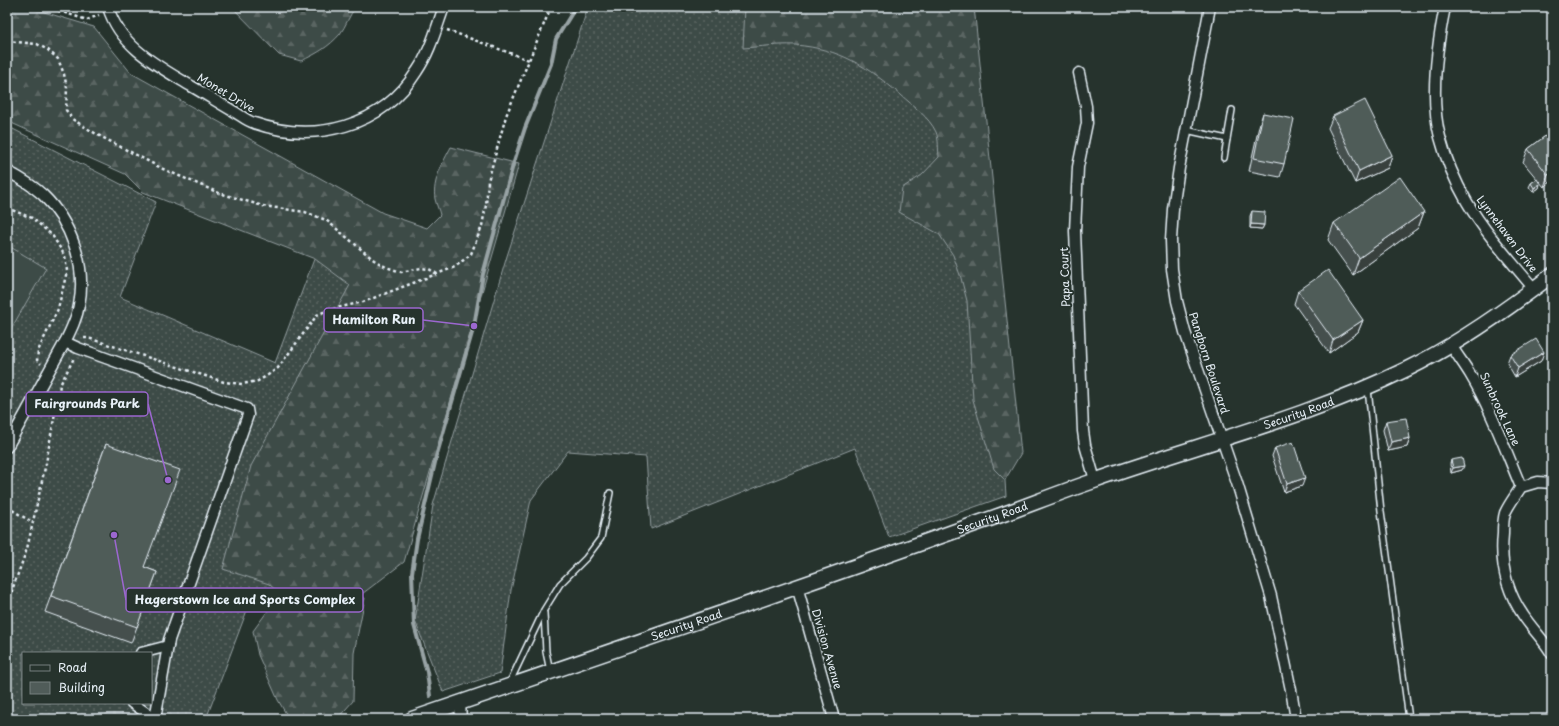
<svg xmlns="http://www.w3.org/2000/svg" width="1559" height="726" viewBox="0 0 1559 726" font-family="'Playpen Sans',sans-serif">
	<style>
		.grass { fill: url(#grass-dots); stroke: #939ea0; fill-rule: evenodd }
		.forest { fill: url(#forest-firs); stroke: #939ea0 }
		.pitch { fill: #3e4b47; stroke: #939ea0 }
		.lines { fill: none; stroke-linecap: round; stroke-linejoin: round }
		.stream { stroke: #98a3a5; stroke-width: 4 }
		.lane-casing { stroke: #e8f1f8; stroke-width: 8 }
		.street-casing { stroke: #e8f1f8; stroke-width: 13 }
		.secondary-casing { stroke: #e8f1f8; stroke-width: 17 }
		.path { stroke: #e8f1f8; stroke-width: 2.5; stroke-dasharray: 3 3; stroke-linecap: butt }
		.lane { stroke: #26332d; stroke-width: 5 }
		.street { stroke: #26332d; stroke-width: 10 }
		.secondary { stroke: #26332d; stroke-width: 14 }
		.wall { fill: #454f4d; stroke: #e8f1f8 }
		.shaded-wall { fill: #38403e; stroke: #e8f1f8 }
		.building { fill: #505c59; stroke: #e8f1f8 }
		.labels { text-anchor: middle; stroke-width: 4; stroke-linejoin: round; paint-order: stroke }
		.street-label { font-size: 11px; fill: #e8f1f8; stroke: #26332d }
		.leader { fill: none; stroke: #9c67d0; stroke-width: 1.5 }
		.callout-dot { fill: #9c67d0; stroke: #26332d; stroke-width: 1.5 }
		.callout { fill: #26332d; stroke: #9c67d0; stroke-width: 1.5 }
		.callout-label { font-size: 12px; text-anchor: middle; font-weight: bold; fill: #e8f1f8 }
	</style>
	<defs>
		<pattern id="grass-dots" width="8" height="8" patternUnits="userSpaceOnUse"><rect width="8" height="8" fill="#3e4b47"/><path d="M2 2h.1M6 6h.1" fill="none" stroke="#5a6562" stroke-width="1.8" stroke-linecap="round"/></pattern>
		<pattern id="forest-firs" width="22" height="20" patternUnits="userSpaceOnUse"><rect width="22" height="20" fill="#3e4b47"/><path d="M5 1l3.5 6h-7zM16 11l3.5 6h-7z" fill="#5a6562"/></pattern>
	</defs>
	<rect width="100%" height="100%" fill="#26332d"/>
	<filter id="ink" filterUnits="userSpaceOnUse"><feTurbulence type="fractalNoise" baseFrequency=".025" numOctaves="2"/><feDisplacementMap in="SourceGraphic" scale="8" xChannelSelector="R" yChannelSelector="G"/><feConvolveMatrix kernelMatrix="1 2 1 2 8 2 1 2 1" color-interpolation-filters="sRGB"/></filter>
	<g filter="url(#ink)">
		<g class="grass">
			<path d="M588,7h386l32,489 -117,41 -34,-89 -204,81 -5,-72 -78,-6 -37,49 -20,90 -11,83 -57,19 -28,-71 18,-116 74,-249z"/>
			<path d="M7,126l149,76 -36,95 155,66 50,-133 105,43 -158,324 -23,8 -43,114h-199zM23,653h128v50h-128z"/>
		</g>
		<g class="forest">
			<path d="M27,7l67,20 37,46 252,140 44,15 13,-13c-1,-5 -4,-11 -5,-16 -3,-18 8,-37 16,-52l68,17 -115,398 -46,35 7,1 -11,55 -1,48 -16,18h-48l-11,-19 -20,-45 -5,-24 27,-37 -11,-10 -46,-15 28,-103 99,-181 -35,-26 -172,-67 -18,-18 -118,-53v-111z"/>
			<path d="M232,7h124c-7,8 -10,19 -16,27 -11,13 -24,20 -39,27l-22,-6z"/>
			<path d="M745,7h229l47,446 -16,27 -11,-11 -21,-69 -6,-99 -6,-23 -8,-23 -14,-21 -40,-22 3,-24 20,-13 17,-18c-1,-7 0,-18 -3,-25 -7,-15 -23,-26 -35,-37 -35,-29 -60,-46 -106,-50 -17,-1 -35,2 -52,3z"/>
		</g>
		<path class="pitch" d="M7,245l39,23 -39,68z"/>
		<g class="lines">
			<path class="stream" d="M430,696l-3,-24 -13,-47 -2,-52 5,-34 20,-85 37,-128 9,-52 30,-109 12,-37 26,-64 5,-25 16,-26 2,-6"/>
			<g class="lane-casing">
				<g id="lane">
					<path d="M1186,130l41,9 5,-29"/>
					<path d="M1224,158l3,-19"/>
					<path d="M1368,389l13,122 28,208"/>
					<path d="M544,613l2,39 4,19"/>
					<path d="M509,684l35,-74 16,-26 26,-26 15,-20 9,-45"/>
				</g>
			</g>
			<g class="street-casing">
				<g id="street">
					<path d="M108,7c12,40 50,59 83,79 14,8 28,17 42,25 7,4 14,10 21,12 61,21 128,4 163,-52 13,-19 19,-42 27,-64"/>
					<path d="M1210,7l-31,161 -6,41 -2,31 1,29 5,32 8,31 52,151 34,113 20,94 5,29"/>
					<path d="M1445,7c-8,39 -15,92 -5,130 6,23 15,44 27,65 18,31 44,59 67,87"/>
					<path d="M1079,73l7,33 1,17 -9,44 -3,64 8,200 2,14 10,35"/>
					<path d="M7,171c13,7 25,14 36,24 28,27 44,71 36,110 -2,13 -8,25 -14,37l-58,105"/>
					<path d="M65,342l13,6 169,61 1,6 -79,225 -14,79"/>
					<path d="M1451,345c6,10 13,19 19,29 21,35 35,75 51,113"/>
					<path d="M1552,483l-14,-1 -17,5c-5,8 -12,17 -16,26 -2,6 -2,14 -2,21 -3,29 3,56 20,81 9,14 21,25 29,39"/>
					<path d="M797,586l37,133"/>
					<path d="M141,653l27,-7"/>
					<path d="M132,703l23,16"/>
					<path d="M460,703l1,16"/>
				</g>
			</g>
			<g class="secondary-casing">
				<g id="secondary">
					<path id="s1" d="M412,719c189,-64 378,-129 566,-196 39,-13 77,-29 116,-42 105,-37 213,-63 313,-112 50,-24 102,-61 145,-94"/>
				</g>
			</g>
			<g class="path">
				<path d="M47,7l40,13 12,-5"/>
				<path d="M447,30l82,30"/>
				<path d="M7,41l30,3 11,6 10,9 6,15 3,14 -1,22 6,9 26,16 65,34 56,24 44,13 42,6 21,8 48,40 12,7 15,5 20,-4 8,1 8,5"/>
				<path d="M7,208l25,10 20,17 13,21 2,15 -9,38 -20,42 -1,9 4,4"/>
				<path d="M84,338h4l136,44 18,2 16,-3 10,-6 10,-7 39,-53 11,-5 35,-8 92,-35 16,-13 11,-28 4,-21 2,-24 18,-65 45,-109"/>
				<path d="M7,507l25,15"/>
				<path d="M7,604l20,-55 19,-86 14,-78 14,-27"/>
			</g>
			<use href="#lane" class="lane"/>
			<use href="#street" class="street"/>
			<use href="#secondary" class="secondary"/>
		</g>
		<g class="wall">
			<path d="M1263,113l21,51 -4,13 -31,-6 10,-45z"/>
			<path d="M1333,116l59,39 -4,13 -33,15 -27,-55z"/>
			<path d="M1552,131v50l-8,6 -5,-6v7l-6,4 -4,-5 2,-4 6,-4 -14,-17 5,-13z"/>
			<path d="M1252,211l12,14 -2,4 -12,-1v-12z"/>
			<path d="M1424,212l-6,16 -65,47 -25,-35 6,-17z"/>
			<path d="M1298,291l65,29 -5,12 -29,21 -35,-49z"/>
			<path d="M1510,355l31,6 -26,16 -8,-14z"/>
			<path d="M1386,421l24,17 -3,9 -19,4 -5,-21z"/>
			<path d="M106,444l38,123 13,5 -26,71 -86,-31z"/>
			<path d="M1275,448l27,38 -18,6 -12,-36z"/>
			<path d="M1451,460l11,10 -11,3 -1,-9z"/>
		</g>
		<g class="shaded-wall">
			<path d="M1392,155l-4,13 -33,15 4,-12z"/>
			<path d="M1552,172v9l-8,6 4,-12z"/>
			<path d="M1540,184l-1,4 -6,4 1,-4z"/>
			<path d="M1424,212l-6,16 -65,47 6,-17z"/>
			<path d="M1251,224l13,1 -2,4 -12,-1z"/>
			<path d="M1363,320l-5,12 -29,21 4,-13z"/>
			<path d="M1544,352l-3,9 -26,16 3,-9z"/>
			<path d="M1410,438l-3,9 -19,4 3,-9z"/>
			<path d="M1464,466l-2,4 -11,3 2,-5z"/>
			<path d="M1305,478l-3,8 -18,6 3,-8z"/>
		</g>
		<g class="building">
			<path d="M1365,100l27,55 -33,16 -26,-55z"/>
			<path d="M1263,113l31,6 -10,45 -30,-6z"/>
			<path d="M1552,131v41l-4,3 -20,-26z"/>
			<path d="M1400,177l24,35 -65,46 -25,-35z"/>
			<path d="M1537,179l3,5 -6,4 -3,-5z"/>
			<path d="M1252,211l13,1 -1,13 -13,-1z"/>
			<path d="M1328,270l35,50 -30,20 -35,-49z"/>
			<path d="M1536,339l8,13 -26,16 -8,-13z"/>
			<path d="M1406,418l4,20 -19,4 -5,-21z"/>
			<path d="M1293,442l12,36 -18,6 -12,-36z"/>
			<path d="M106,444l74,26 -36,97 13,5 -20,55 -86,-31z"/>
			<path d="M1462,458l2,8 -11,2 -2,-8z"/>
		</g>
	</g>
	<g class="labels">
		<g class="street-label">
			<text transform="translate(226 93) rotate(31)" y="4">Monet Drive</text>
			<text transform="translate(1507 234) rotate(53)" y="4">Lynnehaven Drive</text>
			<text transform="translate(1065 277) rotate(-92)" y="4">Papa Court</text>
			<text transform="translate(1209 363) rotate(72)" y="4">Pangborn Boulevard</text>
			<text transform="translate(1500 409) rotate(65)" y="4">Sunbrook Lane</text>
			<text dy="4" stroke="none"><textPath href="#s1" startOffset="938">Security Road</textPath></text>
			<text dy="4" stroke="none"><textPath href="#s1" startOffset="614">Security Road</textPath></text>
			<text dy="4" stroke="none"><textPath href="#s1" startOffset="290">Security Road</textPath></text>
			<text transform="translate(827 649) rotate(74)" y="4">Division Avenue</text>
		</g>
	</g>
	<path class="leader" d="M474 326L423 320M168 480L148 404M114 535L126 600"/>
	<g class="callout-dot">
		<circle cx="474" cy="326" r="4"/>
		<circle cx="168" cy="480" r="4"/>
		<circle cx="114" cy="535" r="4"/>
	</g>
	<g class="callout">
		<rect x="324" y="308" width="99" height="24" rx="4"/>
		<rect x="26" y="392" width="122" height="24" rx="4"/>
		<rect x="126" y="588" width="237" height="24" rx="4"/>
	</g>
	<g class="callout-label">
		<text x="374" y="324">Hamilton Run</text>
		<text x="87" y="408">Fairgrounds Park</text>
		<text x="245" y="604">Hagerstown Ice and Sports Complex</text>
	</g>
	<rect width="1559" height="726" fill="none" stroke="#26332d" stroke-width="24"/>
	<rect x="12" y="12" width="1535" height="702" fill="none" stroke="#e8f1f8" stroke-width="1.5" filter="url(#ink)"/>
	<rect x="22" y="652" width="130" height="52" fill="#26332d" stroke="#747f7e"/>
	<rect x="30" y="665" width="20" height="6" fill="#26332d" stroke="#747f7e"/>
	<text x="58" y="672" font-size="12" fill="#e8f1f8">Road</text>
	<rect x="30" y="682" width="20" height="12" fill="#505c59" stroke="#747f7e"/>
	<text x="58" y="692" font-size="12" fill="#e8f1f8">Building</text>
</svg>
